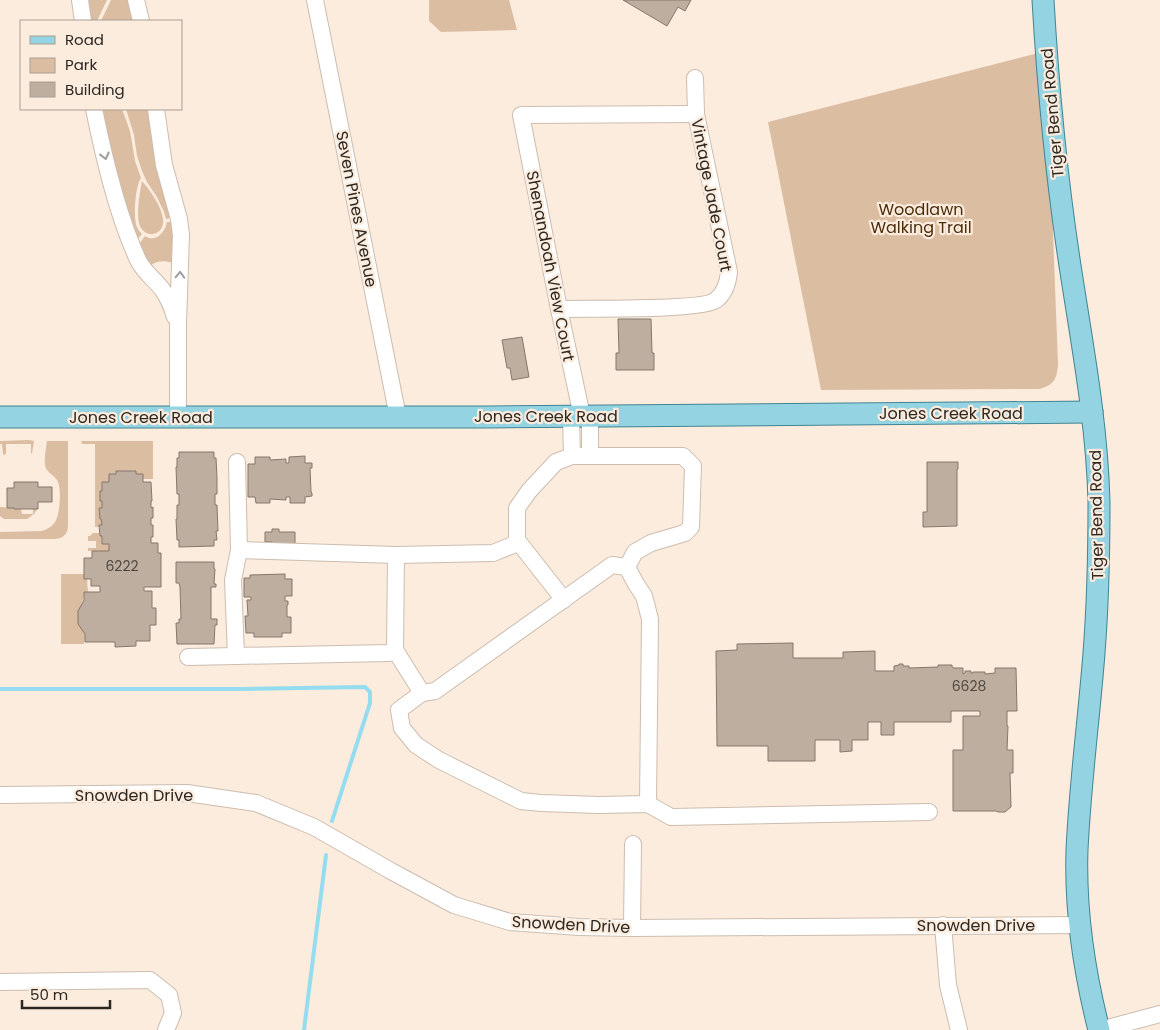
<svg xmlns="http://www.w3.org/2000/svg" width="1160" height="1030" viewBox="0 0 1160 1030" font-family="Poppins,sans-serif">
	<style>
		.green { fill: #dbbda2 }
		.lines { fill: none; stroke-linecap: round; stroke-linejoin: round }
		.stream { stroke: #94dcef; stroke-width: 4 }
		.building { fill: #bdaea0; stroke: #85776b }
		.minor-casing { stroke: #ccbdaf; stroke-width: 18 }
		.major-casing { stroke: #418492; stroke-width: 23 }
		.minor { stroke: #fff; stroke-width: 16 }
		.major { stroke: #94d3e2; stroke-width: 21 }
		.oneway { stroke: #a09e9b }
		.labels { text-anchor: middle; stroke-width: 4.5; stroke-linejoin: round; paint-order: stroke }
		.number-label { font-size: 14px; fill: #504941 }
		.street-label { font-size: 16px; fill: #2c2721; stroke: #fcecde }
		.park-label { font-size: 16px; fill: #4a2c0a; stroke: #fcecde }
	</style>
	<rect width="100%" height="100%" fill="#fcecde"/>
	<g class="green">
		<path d="M85,0h22l-10,21h-10z"/>
		<path d="M111,0h20l5,21h-35z"/>
		<path d="M429,0h80l8,30 -76,2 -12,-11z"/>
		<path d="M1046,51l12,313c-1,15 -4,21 -19,25l-218,1 -53,-268z"/>
		<path d="M99,109h23l8,22 5,30 6,17c-6,9 -8,39 -4,49 1,3 3,5 5,7l-7,8z"/>
		<path d="M126,109h26l21,107 -3,2 -4,1 -2,-7 -7,-15 -10,-15 -5,-11 -5,-15 -3,-21z"/>
		<path d="M142,181c9,11 19,24 21,38 2,14 -14,21 -22,9 -6,-9 -1,-36 1,-47z"/>
		<path d="M167,222h7l1,34 -3,7c-7,-3 -17,-2 -22,3l-13,-19 8,-11c10,7 20,-3 22,-14z"/>
		<path d="M29,440l5,1 -2,13 -1,-1v-9h-25v9l-1,2 -2,-1 -1,-10h-2v-3z"/>
		<path d="M47,441h21v84c0,9 -4,13 -13,14h-55v-7l42,-1c5,-2 10,-4 13,-9 5,-7 7,-35 2,-42 -4,-6 -11,-8 -12,-15 -1,-7 1,-17 2,-24z"/>
		<path d="M81,441h72v38h-10v-5h-34v8l-7,1v8h-2v10h2v7h-3l1,11h1l1,6 -3,2h-4v-83h-13z"/>
		<path d="M0,507l14,1 1,1h6l1,5h11v-5h4l-3,5 -7,5h-23l-4,-3z"/>
		<path d="M93,533h6l1,3h2v8h7v7h-21v-3h8v-7h-8v-5h2z"/>
		<path d="M61,574h23l3,5 1,13h-4c0,11 -6,14 -6,24 -1,10 5,12 7,19 0,3 -1,6 -1,9h-23z"/>
	</g>
	<g class="lines">
		<g class="stream">
			<path d="M0,689h240l125,-2 5,5v11l-38,118"/>
			<path d="M304,1030l22,-175"/>
		</g>
	</g>
	<g class="building">
		<path d="M623,0h68l-6,11 -7,-4 -11,19z"/>
		<path d="M618,319h33l1,34h2v17h-38v-17h3z"/>
		<path d="M522,337l7,40 -17,3 -2,-12h-3l-5,-28z"/>
		<path d="M179,452h35v6h2l1,20v16h-2v11h2l1,26h-2l1,9h-3v6l-35,1v-7h-2l-1,-21h1v-14h2v-11h-2l-1,-27h1v-9h2z"/>
		<path d="M305,456v7h7v5h-2l1,24 1,1v3l-7,1v6h-15v-6h-4v3l-16,-1v4h-14l-1,-6h-7v-33h7v-7h15v3l16,-1v4h3v-6z"/>
		<path d="M927,462h31v7h-1v57l-34,1v-15h4z"/>
		<path d="M116,471h20v3h7v8h8l1,19h-1v7l2,-1v11h-2v7h2v12h-2v6h7v10h3v34h-17v4h8v17h4v17h-6v16h-14v5l-21,1v-5h-30v-8l-7,-10v-13l6,-11v-8h16v-6h-9v-7h-7v-21h8v-7h17v-7h-7v-8h-2l-1,-11h3l-1,-6h-1l-1,-11h3v-7h-2v-10h2v-9h7v-8h7z"/>
		<path d="M14,482h24v5h14v15h-14v7h-24v-1h-7v-20h7z"/>
		<path d="M272,529h7v3h16v14h-23v-4h-7v-10h7z"/>
		<path d="M176,562h38v7h1l-1,15h2v3h-5v32h6v6h-2l-1,19h-37l-1,-21h3v-4h2l-1,-32 -1,-4h-3z"/>
		<path d="M285,574v5h7v17h-7v5h3v4h-1v12h4v16h-9v4h-28v-4h-8l-1,-17h3l-1,-16h4v-3h-7v-19h6v-3z"/>
		<path d="M793,643v15h50v-6l32,-1v20h19v-5l5,-1v-1h4v2h6v2l29,-1v-2h14v2l2,1h9v6l2,-1v-2h6v2h2v-1h12v2l10,-1v-5h21l1,43h-10v15h1l-1,24h6v23h-3l1,34 -6,5h-7l-2,-1h-43v-61h10v-34h17v-5h-29v11h-57v13h-13v-13h-13v18h-16v11l-12,1v-12h-25v21h-47v-15h-51l-1,-95 21,-1v-6z"/>
	</g>
	<g class="lines">
		<g class="minor-casing">
			<g id="minor">
				<path d="M80,0l3,21"/>
				<path d="M136,0l5,21"/>
				<path d="M315,0l83,417"/>
				<path d="M94,109c10,49 23,105 44,151 5,11 16,19 24,29 6,8 10,18 13,28"/>
				<path d="M156,109l8,56 15,54 2,16 -3,88v94"/>
				<path d="M559,309c24,-1 144,2 157,-9 9,-7 12,-18 13,-28l-33,-158 -1,-36"/>
				<path d="M571,416l1,40"/>
				<path d="M582,416l-23,-107 -38,-194 175,-1"/>
				<path d="M590,416v40"/>
				<path d="M237,462l2,88"/>
				<path d="M517,540l47,60"/>
				<path d="M395,650l27,43 -23,17 3,18 14,17 23,15 82,41 20,2 58,2 49,-1 23,13 258,-5"/>
				<path d="M236,656l153,-3 6,-3 1,-95"/>
				<path d="M188,657l48,-1 -3,-76 6,-30 157,5 97,-2 20,-8 4,-5v-32l12,-17 27,-29 16,-6h111l10,10 -2,61 -6,6 -34,10 -16,9 -8,15"/>
				<path d="M422,693l13,-2 177,-126 15,2 9,17 8,12 6,23 -2,185"/>
				<path d="M0,795l187,-2 69,10 58,24 77,44 63,34 56,17 69,5 53,1 448,-3"/>
				<path d="M943,925l5,60 11,45"/>
				<path d="M632,928l1,-84"/>
				<path d="M0,982l150,-2 19,15 4,18 -7,17"/>
				<path d="M1100,1030l60,-16"/>
			</g>
		</g>
		<g class="major-casing">
			<g id="major">
				<path d="M1043,0c5,87 13,173 26,259 12,80 28,161 30,243 0,50 -1,100 -5,151 -5,65 -14,131 -17,197 -2,61 7,121 22,180"/>
				<path d="M0,417h489l603,-5"/>
			</g>
		</g>
		<use href="#minor" class="minor"/>
		<use href="#major" class="major"/>
	</g>
	<defs><path id="oneway-chevron" d="M-2-3.5L2.5 0L-2 3.5" fill="none" stroke-width="1.6" stroke-linecap="round" stroke-linejoin="round" transform="scale(1.25)"/></defs>
	<g class="oneway">
		<use href="#oneway-chevron" transform="translate(105 156) rotate(76)"/>
		<use href="#oneway-chevron" transform="translate(180 275) rotate(-88)"/>
	</g>
	<g class="labels">
		<g class="number-label">
			<text x="122" y="571">6222</text>
			<text x="969" y="691">6628</text>
		</g>
		<g class="street-label">
			<text transform="translate(1052 113) rotate(-95)" y="6">Tiger Bend Road</text>
			<text transform="translate(712 195) rotate(79)" y="6">Vintage Jade Court</text>
			<text transform="translate(357 209) rotate(79)" y="6">Seven Pines Avenue</text>
			<text transform="translate(551 266) rotate(79)" y="6">Shenandoah View Court</text>
			<text x="951" y="419">Jones Creek Road</text>
			<text x="546" y="422">Jones Creek Road</text>
			<text x="141" y="423">Jones Creek Road</text>
			<text transform="translate(1096 515) rotate(-91)" y="6">Tiger Bend Road</text>
			<text x="134" y="801">Snowden Drive</text>
			<text transform="translate(571 924) rotate(3)" y="6">Snowden Drive</text>
			<text x="976" y="931">Snowden Drive</text>
		</g>
		<g class="park-label">
			<text x="921" y="215">Woodlawn<tspan x="921" dy="18">Walking Trail</tspan></text>
		</g>
	</g>
	<rect x="20" y="20" width="162" height="90" fill="#fcecde" stroke="#a99d92"/>
	<rect x="30" y="36" width="25" height="8" fill="#94d3e2" stroke="#a99d92"/>
	<text x="65" y="45" font-size="15" fill="#2c2721">Road</text>
	<rect x="30" y="58" width="25" height="15" fill="#dbbda2" stroke="#a99d92"/>
	<text x="65" y="70" font-size="15" fill="#2c2721">Park</text>
	<rect x="30" y="82" width="25" height="15" fill="#bdaea0" stroke="#a99d92"/>
	<text x="65" y="95" font-size="15" fill="#2c2721">Building</text>
	<path d="M22 1000v8h88v-8" fill="none" stroke="#2c2721" stroke-width="2.5"/>
	<text x="30" y="1000" font-size="15" fill="#2c2721" stroke="#fcecde" stroke-width="4" paint-order="stroke">50 m</text>
</svg>
